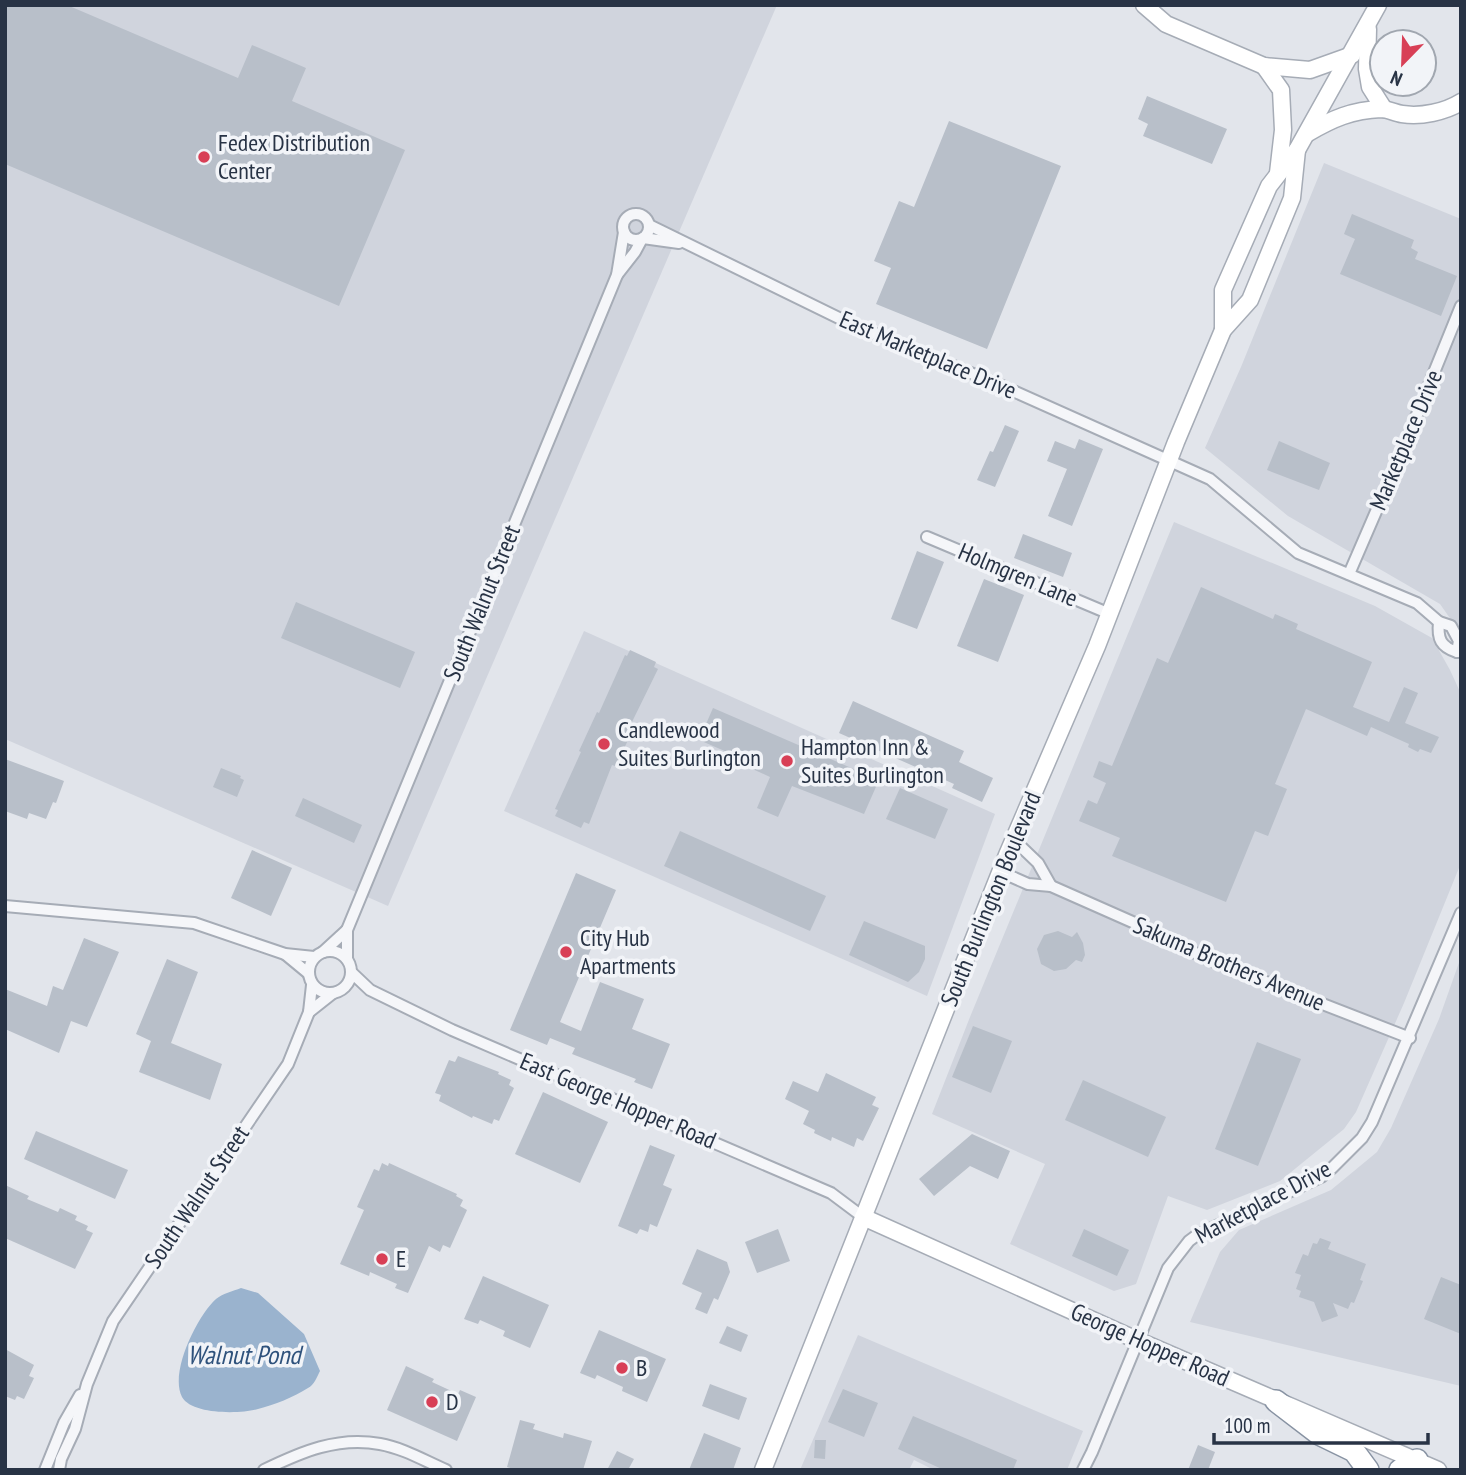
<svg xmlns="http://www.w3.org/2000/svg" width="1466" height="1475" viewBox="0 0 1466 1475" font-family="'PT Sans Narrow',sans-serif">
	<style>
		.built { fill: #d0d4dd }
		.water { fill: #9ab3ce }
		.building { fill: #b8bfc9 }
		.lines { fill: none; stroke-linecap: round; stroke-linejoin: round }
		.street-casing { stroke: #a6acb6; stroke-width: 14 }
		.secondary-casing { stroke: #a6acb6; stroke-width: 19 }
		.highway-casing { stroke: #8893a3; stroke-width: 24 }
		.street { stroke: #f5f6f9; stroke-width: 10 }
		.secondary { stroke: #fff; stroke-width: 16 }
		.highway { stroke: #fff; stroke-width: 21 }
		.poi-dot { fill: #d83f56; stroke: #f2f4f8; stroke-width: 2.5 }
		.labels { text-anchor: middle; stroke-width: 7; stroke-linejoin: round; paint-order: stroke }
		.poi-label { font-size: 24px; fill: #283345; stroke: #f2f4f8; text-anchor: start }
		.street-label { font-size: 24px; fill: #283345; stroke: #f2f4f8 }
		.water-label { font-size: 26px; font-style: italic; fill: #2f527c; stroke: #f2f4f8 }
	</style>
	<rect width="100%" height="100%" fill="#e2e5eb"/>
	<g class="built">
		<path d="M5,5h772l-389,901 -383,-167z"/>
		<path d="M1324,163l137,56v415l-21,-30 -152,-88 -83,-68 36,-81z"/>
		<path d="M1174,522l201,84 57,32 18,32 11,24v169l-57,140 -48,109 -12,17 -64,52 -73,29 -39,-14 -32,88 -22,7 -104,-47 35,-80 -113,-50 38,-97z"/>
		<path d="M584,631l411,183 -68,182 -423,-185z"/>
		<path d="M1461,957v429l-271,-64 30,-70 19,-22 92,-40 46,-38 14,-24 48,-109z"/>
		<path d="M858,1335l225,96 -16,39h-133l-20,-10 -5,10h-109z"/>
	</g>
	<path class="water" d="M241,1288l17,5 46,41 16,37c-3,6 -6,14 -12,17 -14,9 -34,17 -50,21 -17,5 -66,6 -76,-12 -13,-25 16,-82 34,-98 6,-5 17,-8 25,-11z"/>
	<g class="building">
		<path d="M5,5h62l171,73 14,-33 54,23 -14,33 113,49 -66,156 -334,-142z"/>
		<path d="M1147,96l80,33 -15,35 -69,-28 5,-12 -10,-5z"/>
		<path d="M949,121l112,45 -74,183 -111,-45 15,-36 -17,-7 25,-60 15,6z"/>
		<path d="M1352,214l62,26 -3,8 7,4 -3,7 42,17 -16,40 -101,-42 15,-35 -11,-5z"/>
		<path d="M1005,425l14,6 -24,56 -18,-7 13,-29 3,1z"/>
		<path d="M1079,439l24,10 -31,77 -24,-10 19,-47 -20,-8 8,-20 20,8z"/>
		<path d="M1279,441l51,22 -11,27 -52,-20z"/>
		<path d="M1023,534l49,19 -9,24 -49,-19z"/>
		<path d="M917,551l27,11 -27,67 -26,-10z"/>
		<path d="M984,579l40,16 -26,67 -41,-16z"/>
		<path d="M1201,587l72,32 2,-5 23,10 -2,5 76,33 -19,45 36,15 15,-35 14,6 -13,30 34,14 -8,16 -11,-4 -2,3 -10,-5 1,-3 -38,-17 -4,9 -61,-27 -31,75 12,5 -19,47 -13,-5 -29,71 -114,-46 8,-18 -41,-17 9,-21 9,4 9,-21 -13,-6 6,-16 13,5 45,-108 11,5z"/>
		<path d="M296,602l119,50 -15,36 -119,-50z"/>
		<path d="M630,650l26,12 -2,5 4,2 -28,57 2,1 -3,11 -9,19 -5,9 -3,-1 -23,59 -5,-2 -3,6 -26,-12 3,-6 -3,-1 26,-57 -2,-1 18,-39 2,1 26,-58 2,1z"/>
		<path d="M853,701l111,50 -5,11 34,16 -11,24 -30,-14 2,-4 -115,-51z"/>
		<path d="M713,708l166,72 -15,34 -72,-28 -14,31 -21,-9 13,-31 -24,-11 1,-2 -14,-7 1,-2 -35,-15z"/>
		<path d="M5,759l59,22 -8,22 -3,-1 -7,17 -17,-6 -2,6 -22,-8z"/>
		<path d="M221,768l20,8 -1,2 4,2 -7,17 -24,-10z"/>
		<path d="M900,788l48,21 -13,30 -49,-20z"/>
		<path d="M303,798l59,27 -8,18 -59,-27z"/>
		<path d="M680,831l146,65 -16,35 -146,-65z"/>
		<path d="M252,850l40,18 -21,48 -40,-18z"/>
		<path d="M576,873l40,17 -56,132 21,9 19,-49 44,17 -12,30 38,15 -18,45 -18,-7 2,-3 -64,-25 3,-6 -25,-10 -3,7 -37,-15z"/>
		<path d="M864,921l61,25v13l-6,13 -11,10 -59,-27z"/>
		<path d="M1058,931l14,6 5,-5 6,11 2,12 -3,7 -6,-2 -10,9 -12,2 -13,-7 -4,-15 7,-14z"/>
		<path d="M84,938l35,14 -32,75 -16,-6 -12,32 -54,-24v-40l42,17 6,-20 10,4z"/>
		<path d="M167,959l31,13 -27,71 51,21 -12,36 -71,-28 12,-31 -15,-7z"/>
		<path d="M973,1026l39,15 -21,52 -39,-16z"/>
		<path d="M1257,1042l44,17 -43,107 -43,-17z"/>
		<path d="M458,1056l41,16 -1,2 13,6 -2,5 5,3 -15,33 -5,-2 -2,5 -19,-8 -1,2 -33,-17 2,-6 -6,-2 14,-33 6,2z"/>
		<path d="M826,1073l50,24 -4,8 7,3 -16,33 -6,-3 -3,9 -22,-10 -1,4 -17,-8 1,-3 -12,-6 6,-13 -24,-12 8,-18 25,11z"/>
		<path d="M1083,1080l83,37 -18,40 -83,-37z"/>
		<path d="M543,1092l65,30 -28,61 -65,-29z"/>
		<path d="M36,1131l92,39 -13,29 -91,-40z"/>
		<path d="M972,1134l38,17 -12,28 -28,-13 -36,30 -15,-17z"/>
		<path d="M650,1145l25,10 -12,30 9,4 -15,38 -7,-3 -2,8 -8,-3 -3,5 -19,-8z"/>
		<path d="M382,1163l6,3 1,-3 68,31 -1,2 7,4 -3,6 7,4 -17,38 -7,-3 -3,7 -11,-6 -21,47 -13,-5 2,-4 -27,-12 -1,4 -29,-12 24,-54 -7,-3 17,-38 5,2z"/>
		<path d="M5,1185l24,11 -2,3 31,13 2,-4 17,8 -2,4 13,6 -2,4 7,3 -18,36 -70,-31z"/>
		<path d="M778,1229l12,32 -33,12 -12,-31z"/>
		<path d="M1084,1229l45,21 -12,26 -45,-20z"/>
		<path d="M1320,1238l11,4 -3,7 38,15 -6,16 3,1 -9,22 -3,-1 -3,7 -15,-6 5,13 -16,6 -8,-20 -15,-5 2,-6 -5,-2 5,-14 -6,-2 8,-19 5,2 5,-13 4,1z"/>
		<path d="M697,1249l30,13 3,10 -12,28 -4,-2 -7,16 -12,-5 7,-16 -20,-9z"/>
		<path d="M483,1276l66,29 -19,43 -27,-12 2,-5 -25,-11 -2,4 -14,-5z"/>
		<path d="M1441,1277l20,8v49l-37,-15z"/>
		<path d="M727,1326l21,9 -7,17 -22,-9z"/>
		<path d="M599,1330l67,29 -19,43 -25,-11 1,-4 -26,-12 -2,4 -15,-6z"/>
		<path d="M5,1349l29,16 -5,11 5,2 -10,21 -7,-3 -2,4 -10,-4z"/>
		<path d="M406,1366l28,13 -2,3 26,12 2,-4 16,7 -19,44 -70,-31z"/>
		<path d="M710,1384l37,14 -8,22 -37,-14z"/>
		<path d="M843,1389l35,14 -14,34 -36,-15z"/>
		<path d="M913,1416l104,44 -4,10h-69l-46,-21z"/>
		<path d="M520,1420l15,4 -2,5 30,9 1,-5 28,8 -9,29h-66l-10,-3z"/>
		<path d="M704,1433l37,15 -8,22h-44z"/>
		<path d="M815,1440h11l-1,19 -11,-1z"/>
		<path d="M1198,1445l17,7 -7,18h-20z"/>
		<path d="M617,1451l17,8 -6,11h-21z"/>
	</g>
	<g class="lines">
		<g class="street-casing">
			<g id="street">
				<circle cx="636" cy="227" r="13"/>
				<path d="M649,225l198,97 155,64 208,93 88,74 119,50 22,19 12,4 8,15 -2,11"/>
				<path d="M643,238l36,5"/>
				<path d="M617,275l18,-23 7,-13"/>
				<path d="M927,537l183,77"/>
				<path d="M1349,574l54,-125 58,-143"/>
				<path d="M1439,622c-2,17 2,25 18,30"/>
				<path d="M1014,840l24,23 13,23"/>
				<path d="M1001,872l27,12 23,2 95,42 61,31 203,79"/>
				<path d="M5,906l189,17 91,31 29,3"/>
				<circle cx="330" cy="972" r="21"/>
				<path d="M323,952l24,-22"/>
				<path d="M285,954l23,19"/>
				<path d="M347,959v-29l270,-655 7,-43"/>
				<path d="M351,972l19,18 82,40 379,163 32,24"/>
				<path d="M309,1012l24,-19"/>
				<path d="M45,1470l19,-47 16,-28"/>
				<path d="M59,1470l2,-11 14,-30 12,-45 26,-63 175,-257 21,-52 3,-27"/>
				<path d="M264,1470c37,-18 74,-34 116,-26 23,4 45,17 66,26"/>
				<path d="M1083,1470l9,-18 76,-184 21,-27 8,-6 124,-58 11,-9 30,-30 10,-16 89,-209"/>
			</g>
		</g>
		<g class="secondary-casing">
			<g id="secondary">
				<path d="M1144,5l22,19 98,42 46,4 42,-15"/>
				<path d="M1368,29l-1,40 3,18 14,22"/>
				<path d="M1264,66l17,24 2,40 -5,43"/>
				<path d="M1308,133c24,-14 44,-23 73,-24 7,0 14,4 21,5 19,3 43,-2 59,-12"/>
				<path d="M1223,330v-40l46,-104 28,-36 81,-145"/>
				<path d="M863,1217l276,124 299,129"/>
				<path d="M763,1470l244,-615 90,-209 79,-204 47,-112 27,-30 42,-102 5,-48"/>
			</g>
		</g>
		<g class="highway-casing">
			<g id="highway">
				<path d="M1276,1401l43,33 35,17 14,19"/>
				<path d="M1400,1470l17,-10"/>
			</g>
		</g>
		<use href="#street" class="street"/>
		<use href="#secondary" class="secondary"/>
		<use href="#highway" class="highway"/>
	</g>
	<g class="poi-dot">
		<circle cx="204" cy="157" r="7"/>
		<circle cx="604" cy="744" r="7"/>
		<circle cx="787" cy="761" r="7"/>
		<circle cx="566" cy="952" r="7"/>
		<circle cx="382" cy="1259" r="7"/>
		<circle cx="622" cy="1368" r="7"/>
		<circle cx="432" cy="1402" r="7"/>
	</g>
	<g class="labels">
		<g class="poi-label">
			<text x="218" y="151">Fedex Distribution<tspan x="218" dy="28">Center</tspan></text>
			<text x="618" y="738">Candlewood<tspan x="618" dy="28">Suites Burlington</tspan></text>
			<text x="801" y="755">Hampton Inn &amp;<tspan x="801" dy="28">Suites Burlington</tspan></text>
			<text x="580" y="946">City Hub<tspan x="580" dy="28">Apartments</tspan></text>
			<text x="396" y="1267">E</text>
			<text x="636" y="1376">B</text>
			<text x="446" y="1410">D</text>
		</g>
		<g class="street-label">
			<text transform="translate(928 355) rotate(23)" y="8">East Marketplace Drive</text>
			<text transform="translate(1406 440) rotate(-67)" y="8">Marketplace Drive</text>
			<text transform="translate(1018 575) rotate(23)" y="8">Holmgren Lane</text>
			<text transform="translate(482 603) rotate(-68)" y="8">South Walnut Street</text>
			<text transform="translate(991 899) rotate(-68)" y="8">South Burlington Boulevard</text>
			<text transform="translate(1229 964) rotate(23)" y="8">Sakuma Brothers Avenue</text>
			<text transform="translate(618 1101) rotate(23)" y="8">East George Hopper Road</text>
			<text transform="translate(197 1197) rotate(-56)" y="8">South Walnut Street</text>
			<text transform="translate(1263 1202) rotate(-28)" y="8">Marketplace Drive</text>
			<text transform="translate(1150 1345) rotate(24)" y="8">George Hopper Road</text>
		</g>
		<g class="water-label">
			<text x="244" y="1364">Walnut Pond</text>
		</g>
	</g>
	<rect width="1466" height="1475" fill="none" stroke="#283345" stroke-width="14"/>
	<g transform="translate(1403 63) rotate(203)"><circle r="33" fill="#f2f4f8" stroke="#a1a7b0" stroke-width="2"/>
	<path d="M0-5L12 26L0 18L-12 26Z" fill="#d83f56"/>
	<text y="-10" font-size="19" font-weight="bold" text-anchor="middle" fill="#283345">N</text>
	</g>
	<path d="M1214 1433v10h214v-10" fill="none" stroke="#283345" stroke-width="3.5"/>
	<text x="1224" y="1433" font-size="21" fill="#283345" stroke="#f2f4f8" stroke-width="5" paint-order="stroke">100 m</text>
</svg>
